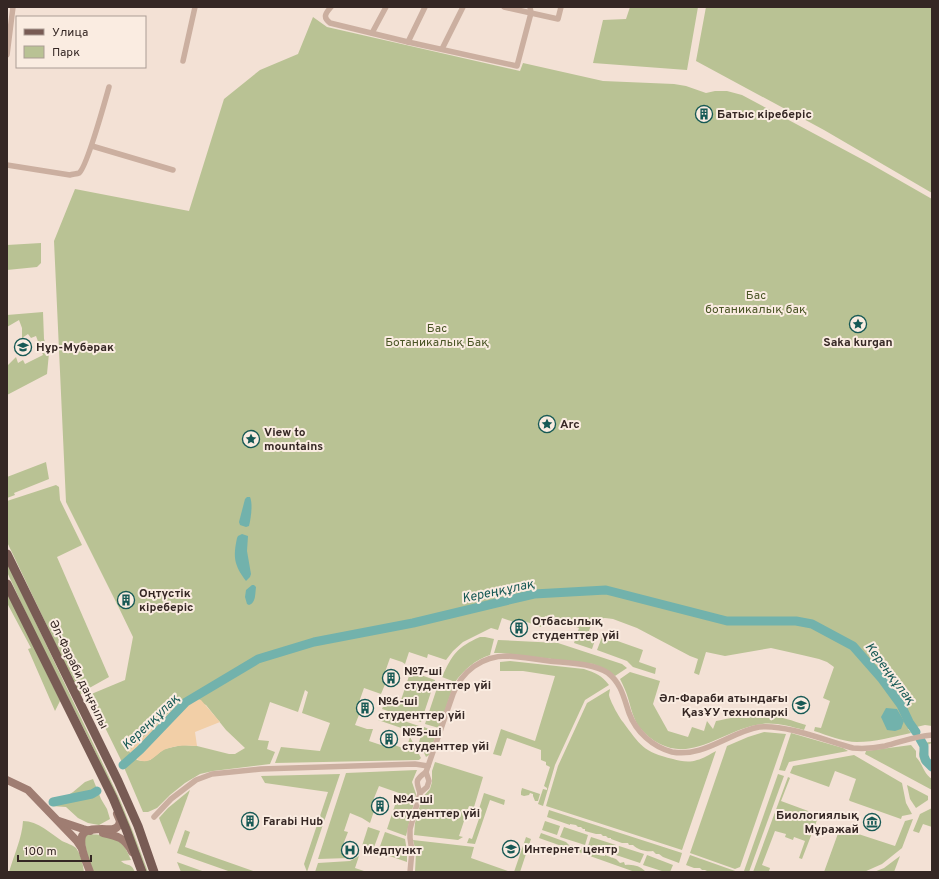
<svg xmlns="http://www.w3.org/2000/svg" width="939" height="879" viewBox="0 0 939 879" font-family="Overpass,sans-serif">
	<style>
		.green { fill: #b9c294; fill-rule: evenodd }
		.sand { fill: #f2cfa7 }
		.water { fill: #72b2ac }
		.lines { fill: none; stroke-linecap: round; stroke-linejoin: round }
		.river { stroke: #72b2ac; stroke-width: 9 }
		.street { stroke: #cbafa0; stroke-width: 5.5 }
		.secondary { stroke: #9f7d72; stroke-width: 8 }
		.primary { stroke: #785b54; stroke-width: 9 }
		.labels { text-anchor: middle; stroke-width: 4; stroke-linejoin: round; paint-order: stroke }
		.poi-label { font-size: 12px; font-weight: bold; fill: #352724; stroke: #faece1; text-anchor: start }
		.park-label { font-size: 12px; fill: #4a5526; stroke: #faece1 }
		.street-label { font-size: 12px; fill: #352724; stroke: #faece1 }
		.water-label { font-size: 13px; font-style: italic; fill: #175955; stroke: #faece1 }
	</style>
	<rect width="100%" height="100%" fill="#f3e1d5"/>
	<g class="green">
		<path d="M630,7h68l-11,63 -94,-7 10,-43 23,-1z"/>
		<path d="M706,7h226v186l-108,-63 -128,-69z"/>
		<path d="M313,17l14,10 193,44 3,-8 80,18 71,3 12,2 20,7 9,-2h12l15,4 127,68 63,36v527l-7,-1 -17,4 3,4c-18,4 -36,9 -54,9 -14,0 -30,-7 -43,-11l1,-4 6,1 9,-27 -7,-3 11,-31 -7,-5 -8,-3 -17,-4 -31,-7 -46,8 -19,-4 -7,23 -5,-2 4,-14 -8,-3 -53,-28 -24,-9 -8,-1 -12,1 -4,12 8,3 -5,15 -18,-6 5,-15 -34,-12 -4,11 -20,-7 -1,4 -18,-6 -4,12 -7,-2 -28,14 -10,9 -7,9 -18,-6 -1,4 -18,-6 -4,12 -3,-2 -12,-4 -6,17 4,2 -7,17 -17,-6 -6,17 4,2 -7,18 12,4h6l-4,12 18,6 1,-4 18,6 4,-12 11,21 -2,2 -144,3 6,-16 39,4 10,-28 -28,-10 6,-21 -3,-2 -7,22 -28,-10 -12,38 11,1 -2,8 8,3 -5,12 -57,7 -13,3 -15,9 -15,12 -13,13 -9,4h-5l-23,-54 -31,-63 36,-15 8,-43 -14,-29 -53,-106 -12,-261 21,-52 114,22 35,-112 36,-29 38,-16zM187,698l19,7 20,25 19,18 -10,6h-6l-32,-8 -15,-1 -18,4 -14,11 -8,1 -5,-1 -8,-9 42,-40z"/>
		<path d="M41,243v20l-4,4 -30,3v-25z"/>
		<path d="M43,312l1,27 5,14 -2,21 -40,21v-29l9,-9 2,6 5,-3 2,4 18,-9 -7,-19 -5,2 -3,-4 -6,4v-10l-3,-8 -12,7v-12z"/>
		<path d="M46,462l3,17 -35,14 1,2 -8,3v-21z"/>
		<path d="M56,485l3,2 1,13 22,45 -25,12 52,120 -25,14 -4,4 -73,-153v-41z"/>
		<path d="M7,562l113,238 13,32 15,40h-3l-27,-71 -28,-60 -58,-115 -25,-54z"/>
		<path d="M7,591l53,110 -5,10 -27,-62 3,-1 -24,-45z"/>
		<path d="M480,637h5l9,2 -4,16c-15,5 -25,14 -35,27l-13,-5c10,-22 15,-30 38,-40z"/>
		<path d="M602,637l7,1 34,12 -4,12 17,6 -1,6 -22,-7 -6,-6 -30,-11z"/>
		<path d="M498,640l60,3 64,21 5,4 -12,8 -10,-7 -12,-5 -92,-11h-7z"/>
		<path d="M510,661l74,8c12,4 17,6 25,16l-24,15 -30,65 -12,41 -5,-2 5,-15 4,1v-2l-3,-2 6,-19 -4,-2v-3l-5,-2v-10l-34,-12 -6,18 -8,-2 8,-25 34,12 20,-65 -32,-5h-23v-9z"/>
		<path d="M630,672l30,9 -7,23 15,27 20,6 4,-10 12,4 3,-10 6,8 3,-8c16,-3 33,-7 50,-6 14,1 27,6 40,10l-2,5c-16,-4 -32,-9 -48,-5 -32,6 -63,36 -96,19 -8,-4 -15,-10 -21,-17 -6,-9 -8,-19 -11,-29 -2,-7 -5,-13 -8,-19z"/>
		<path d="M415,673l20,7 -14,42 -39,-13 3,-7 14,4 10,-30z"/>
		<path d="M439,682l14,5 -14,41 -14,-4z"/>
		<path d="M610,689c0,1 -1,5 -1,6 1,6 10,22 14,27 17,23 20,30 50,37 7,2 16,4 24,1 6,-1 13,-6 19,-9l-34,99 -136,-44 12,-40 29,-63z"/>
		<path d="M380,713l39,13 -3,11 -3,-5 -35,-12z"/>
		<path d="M424,727l13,5 -8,23 -3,2 -7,-15z"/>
		<path d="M764,732l22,2 -46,133 -5,2 -45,-16 37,-107 21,-9z"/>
		<path d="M791,733l52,15 5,3 -59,11 -4,9 -6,-1z"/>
		<path d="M929,742h3v1l-5,2c-2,10 -3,13 5,20v6l-11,-9 -2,-8 3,-10z"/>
		<path d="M911,745l5,6v6c7,7 7,16 16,22v11l-67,-36 1,-3z"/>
		<path d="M854,755l48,28 4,20 6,11 -10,2 -1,3 -51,-18 -1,-1 7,-21 -21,-8 -6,16 -39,-14 3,-7z"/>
		<path d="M435,762l48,15 -9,30 -5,-1 -10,30 4,1 -5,3 -44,-5 1,-12 7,-25 8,-9 2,-7v-11z"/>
		<path d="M417,770l-5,12 4,12 -10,42 -19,-7 12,-36 -20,-7 -7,17 4,2 -6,18 -8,-5 -12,-5 -6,18 4,1 -7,18 12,4 -4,4 -31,1 28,-86z"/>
		<path d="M340,774l-33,98 -3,-8 24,-72 -63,-9 -4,-7z"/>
		<path d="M778,774l6,2 -35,96 -5,-1z"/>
		<path d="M788,777l2,1 -9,23 38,14 -17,44 -3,-1 6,-17 -11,-4 -1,3 -8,-3 1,-3 -11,-3 -13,34 8,3 -1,3 1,1h-17z"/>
		<path d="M93,779l8,20 6,10 3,10 -11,6 -11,-2 -10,-5 -12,-11 -15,-1 22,-14 12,-10z"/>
		<path d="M907,785l21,11v4l-12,8 -6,-9z"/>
		<path d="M522,788l18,6 -2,7h-3l-2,-5v-2l-3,-1 -1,2 -5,1 -3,-1v-3z"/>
		<path d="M190,790l-20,55 -11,-27 9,-10z"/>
		<path d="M484,793l21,7 -1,5 -14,-5 -15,44 -8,-1 2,-5 3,1 10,-29 -3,-1z"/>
		<path d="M932,808v19l-9,-3 -4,9 -6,-2 7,-17z"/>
		<path d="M549,810l133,43 -3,10 -16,-6 -4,-3h-3l-3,-3c-7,1 -15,-1 -20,-6h-4l-1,-2h-6l-11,-4v-1h-3l-2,-2h-3l-2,-2h-5l-11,-3v-2h-2l-2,-2h-3l-2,-2 -6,-1v1l-23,-8z"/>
		<path d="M913,819l-11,29 -20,16 -18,8h-40l16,-44 55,18 10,-25z"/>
		<path d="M23,821c15,0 27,12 39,20 4,2 11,4 14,7 5,7 7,16 8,24h-75c5,-17 13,-34 14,-51z"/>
		<path d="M545,821l15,5 -3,9 -15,-5z"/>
		<path d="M368,827l12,4 -7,19 -11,-4z"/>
		<path d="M564,827l24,8 -3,10 -25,-8z"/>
		<path d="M185,830l5,2 -5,15 71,25h-25l-54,-19z"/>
		<path d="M385,832l20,7 2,12v11l-29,-10z"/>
		<path d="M541,833l25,9 3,3h3c5,3 11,3 17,5 6,3 9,6 16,6v-1l11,4 4,4 4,-1 1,3c8,-1 15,1 20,6h4l1,1h-15l-96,-34z"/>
		<path d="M87,834c7,0 27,2 32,6 6,6 9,13 12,20l-10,1c6,6 10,1 14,11h-45l-6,-35z"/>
		<path d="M526,837l5,2 -11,33h-6z"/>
		<path d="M591,837l25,8 -3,9 -25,-8z"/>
		<path d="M413,840l61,7 -3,11 40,14h-96l1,-20z"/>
		<path d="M619,846l25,8 -4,9 -24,-8z"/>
		<path d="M647,855l26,10 -3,7h-5l-22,-7z"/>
		<path d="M690,855l48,17h-29l-4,-2h-3l-2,-2h-6l-8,-3z"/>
		<path d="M359,856l-4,12 12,4h-52l3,-9 32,-2z"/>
		<path d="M900,856l-6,16h-20l10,-4z"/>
		<path d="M177,862l28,10h-24z"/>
	</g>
	<path class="sand" d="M192,697l9,3 19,22 -25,10 2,14c-11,-1 -21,-1 -31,3 -6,2 -10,8 -16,11 -9,4 -16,-2 -21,-9l42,-40 16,-13z"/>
	<g class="water">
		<path d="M247,497h3c3,7 1,21 -1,29l-3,1 -6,-2 -1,-3 6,-23z"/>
		<path d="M242,534l6,2 -1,15 4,23 -1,3 -4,4c-12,-16 -13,-24 -9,-43l1,-2z"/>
		<path d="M252,585h2l2,2c-1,7 0,16 -7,18l-2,-1 -2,-7 1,-7z"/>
		<path d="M886,708l11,1 7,12 -3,8 -6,2 -8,-1 -6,-13z"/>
	</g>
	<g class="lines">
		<g class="river">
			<path d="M920,739l4,7v10l2,5 6,6"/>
			<path d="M123,765l17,-15 46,-48 72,-43 56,-17 99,-19 121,-29 72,-4 121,31h69l16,3 41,22 29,33 19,26 8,17 7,10"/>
			<path d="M53,802l39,-8 5,-3"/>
		</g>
		<g class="street">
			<path d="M331,7c-5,6 -9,10 -1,16l78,19 109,24 14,-53 -1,-6"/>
			<path d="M504,7l54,12 3,-12"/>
			<path d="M372,33l14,-26"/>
			<path d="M408,42l17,-35"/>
			<path d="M442,49l21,-42"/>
			<path d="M7,55l6,-48"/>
			<path d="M183,61l12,-54"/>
			<path d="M92,146l81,24"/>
			<path d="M7,165l63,10c2,-1 7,-1 9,-2 8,-6 26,-72 30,-86"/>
			<path d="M420,793c-4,-12 -5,-13 6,-21"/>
			<path d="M154,817l17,-18 25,-19 16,-6 49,-5 154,-5 13,2"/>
			<path d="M410,872l2,-21 -2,-13v-9l10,-36 7,-6 2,-6 -3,-9 27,-78c9,-23 29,-38 54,-38 14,1 28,3 42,5 18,2 44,2 59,12 13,10 16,25 21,40 7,19 24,34 43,39 31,6 58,-20 87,-25 27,-3 68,14 94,21 11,1 22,0 32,-2 16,-4 30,-10 47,-11"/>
		</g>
		<g class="secondary">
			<path d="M7,780l21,10 49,51 4,6"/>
			<path d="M59,821l24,8 7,2"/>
			<path d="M103,833c15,3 22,5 29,19"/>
			<path d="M90,872c-3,-9 -14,-31 -6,-39 4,-4 12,-4 18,-4 7,0 13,2 17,-4l1,-4 -3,-7"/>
		</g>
		<g class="primary">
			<path d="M7,554l111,227 20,45 16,46"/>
			<path d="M7,584l106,214 13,31 16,43"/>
		</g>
	</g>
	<defs>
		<g id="building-ring" transform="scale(0.9)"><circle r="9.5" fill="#faece1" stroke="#175955" stroke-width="1.5"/><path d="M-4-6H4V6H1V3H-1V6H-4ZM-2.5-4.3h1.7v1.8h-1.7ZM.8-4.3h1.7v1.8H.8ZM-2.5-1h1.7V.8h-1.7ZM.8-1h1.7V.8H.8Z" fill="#175955"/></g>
		<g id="sight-ring" transform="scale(0.9)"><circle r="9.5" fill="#faece1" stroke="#175955" stroke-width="1.5"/><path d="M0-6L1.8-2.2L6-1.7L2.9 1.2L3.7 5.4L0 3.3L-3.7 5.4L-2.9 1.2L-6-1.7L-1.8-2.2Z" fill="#175955"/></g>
		<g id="university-ring" transform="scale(0.9)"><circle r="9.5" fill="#faece1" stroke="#175955" stroke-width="1.5"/><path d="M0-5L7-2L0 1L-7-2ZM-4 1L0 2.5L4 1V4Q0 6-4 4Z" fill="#175955"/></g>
		<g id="museum-ring" transform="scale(0.9)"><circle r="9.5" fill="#faece1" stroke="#175955" stroke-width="1.5"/><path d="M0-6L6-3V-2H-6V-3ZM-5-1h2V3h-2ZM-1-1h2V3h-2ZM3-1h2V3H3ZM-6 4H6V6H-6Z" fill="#175955"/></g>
		<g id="hospital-ring" transform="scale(0.9)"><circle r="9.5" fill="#faece1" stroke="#175955" stroke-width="1.5"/><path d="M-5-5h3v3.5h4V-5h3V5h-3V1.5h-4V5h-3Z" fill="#175955"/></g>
	</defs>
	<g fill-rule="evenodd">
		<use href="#building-ring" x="704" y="114"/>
		<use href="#sight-ring" x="858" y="324"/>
		<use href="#university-ring" x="23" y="347"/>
		<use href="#sight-ring" x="547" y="424"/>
		<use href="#sight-ring" x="251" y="439"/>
		<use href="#building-ring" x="126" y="600"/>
		<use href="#building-ring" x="519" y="628"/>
		<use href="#building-ring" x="391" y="678"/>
		<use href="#university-ring" x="801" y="705"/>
		<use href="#building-ring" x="365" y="708"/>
		<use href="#building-ring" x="389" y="739"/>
		<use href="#building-ring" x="380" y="806"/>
		<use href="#building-ring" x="250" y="821"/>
		<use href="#museum-ring" x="872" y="822"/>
		<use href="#university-ring" x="511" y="849"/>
		<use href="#hospital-ring" x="350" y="850"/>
	</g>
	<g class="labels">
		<g class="poi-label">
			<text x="717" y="118">Батыс кіреберіс</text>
			<text x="858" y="346" text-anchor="middle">Saka kurgan</text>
			<text x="36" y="351">Нұр-Мубәрак</text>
			<text x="560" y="428">Arc</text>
			<text x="264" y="436">View to<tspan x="264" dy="14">mountains</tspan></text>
			<text x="139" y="597">Оңтүстік<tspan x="139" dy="14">кіреберіс</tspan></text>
			<text x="532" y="625">Отбасылық<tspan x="532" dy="14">студенттер үйі</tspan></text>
			<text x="404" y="675">№7-ші<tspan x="404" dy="14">студенттер үйі</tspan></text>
			<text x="788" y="702" text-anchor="end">Әл-Фараби атындағы<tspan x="788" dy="14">ҚазҰУ технопаркі</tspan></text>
			<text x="378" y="705">№6-ші<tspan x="378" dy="14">студенттер үйі</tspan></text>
			<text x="402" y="736">№5-ші<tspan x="402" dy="14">студенттер үйі</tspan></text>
			<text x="393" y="803">№4-ші<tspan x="393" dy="14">студенттер үйі</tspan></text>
			<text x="859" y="819" text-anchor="end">Биологиялық<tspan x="859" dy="14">Мұражай</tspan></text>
			<text x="263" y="825">Farabi Hub</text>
			<text x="524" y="853">Интернет центр</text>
			<text x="363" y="854">Медпункт</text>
		</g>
		<g class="park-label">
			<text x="756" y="299">Бас<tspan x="756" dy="14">ботаникалық бақ</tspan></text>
			<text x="437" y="332">Бас<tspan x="437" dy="14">Ботаникалық Бақ</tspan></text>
		</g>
		<g class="street-label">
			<text transform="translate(79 674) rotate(64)" y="4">Әл-Фараби даңғылы</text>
		</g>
		<g class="water-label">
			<text transform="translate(498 590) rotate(-12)" y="5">Кереңқұлақ</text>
			<text transform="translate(891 673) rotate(53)" y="5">Кереңқұлақ</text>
			<text transform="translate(150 721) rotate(-44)" y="5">Кереңқұлақ</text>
		</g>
	</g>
	<rect width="939" height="879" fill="none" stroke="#352724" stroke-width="16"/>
	<rect x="16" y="16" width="130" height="52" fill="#faece1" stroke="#ab9d95"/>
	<rect x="24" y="29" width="20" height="6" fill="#785b54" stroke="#ab9d95"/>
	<text x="52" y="36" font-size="12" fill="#352724">Улица</text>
	<rect x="24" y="46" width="20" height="12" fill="#b9c294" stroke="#ab9d95"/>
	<text x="52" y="56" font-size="12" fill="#352724">Парк</text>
	<path d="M18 855v6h73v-6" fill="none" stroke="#352724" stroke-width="2"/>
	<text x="24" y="855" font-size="12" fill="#352724" stroke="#faece1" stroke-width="3" paint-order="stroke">100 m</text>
</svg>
